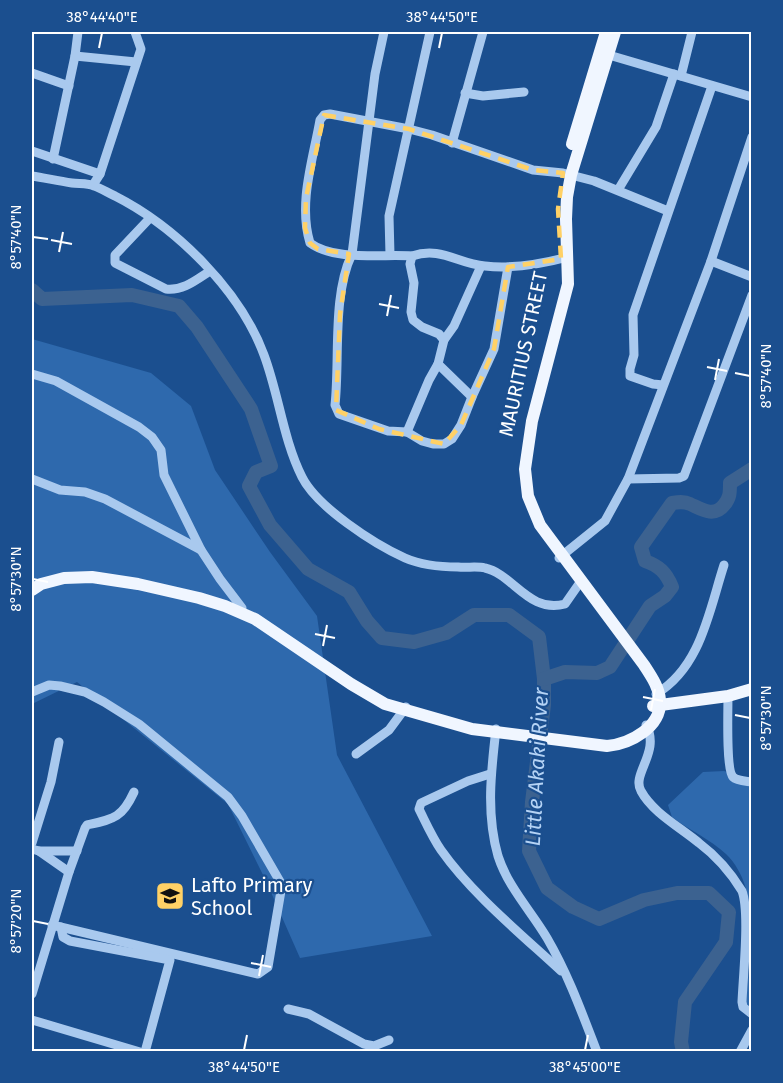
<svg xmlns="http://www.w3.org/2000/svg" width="783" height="1083" viewBox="0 0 783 1083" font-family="'Fira Sans',sans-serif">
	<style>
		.green { fill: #2e69ad }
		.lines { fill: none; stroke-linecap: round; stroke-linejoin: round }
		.river { stroke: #3c6290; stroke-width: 14 }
		.minor { stroke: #a9c9ee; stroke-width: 9 }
		.major { stroke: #f0f6ff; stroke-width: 12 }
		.marked { fill: none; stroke: #ffd166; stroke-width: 4.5; stroke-dasharray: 12 8; stroke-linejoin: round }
		.ticks { fill: none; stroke: #fff; stroke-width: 2 }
		.labels { text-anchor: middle; stroke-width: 4.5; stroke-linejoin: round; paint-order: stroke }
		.street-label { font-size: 20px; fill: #fff; stroke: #1b4f8f }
		.poi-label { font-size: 20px; fill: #fff; stroke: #1b4f8f; text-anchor: start }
		.water-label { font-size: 21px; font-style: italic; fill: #b5d3f5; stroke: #1b4f8f }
		.neatline { fill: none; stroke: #fff; stroke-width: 2 }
		.ticks-label { font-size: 15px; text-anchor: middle; fill: #fff }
	</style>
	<rect width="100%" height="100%" fill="#1b4f8f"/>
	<g class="green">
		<path d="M32,339l119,34 40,33 24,64 55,82 47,64 20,139 95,181 -132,22 -34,-77 -38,-77 -151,-122 -45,22z"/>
		<path d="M724,771l27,8v237l-6,-6c4,-47 19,-119 -19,-156 -16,-15 -37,-24 -54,-37l-4,-12 35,-33z"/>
	</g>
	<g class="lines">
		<g class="river">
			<path d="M32,290l10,9 90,-4 47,11 18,21 54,82 20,57 -15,6 -7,14 21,39 38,44 41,23 18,29 15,17 32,4 32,-9 28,-18h35l30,22 5,42v26l-12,97 -3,49 18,37 26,19 26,12 45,-19 33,-7h32l20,19 -3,30 -41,60 -4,40 2,10"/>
			<path d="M544,679l21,-7 32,1 13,-6 40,-61 15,-10 7,-9c-6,-15 -13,-21 -27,-26l-4,-14 31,-44c6,-1 12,-2 18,1 11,5 24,14 34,1 6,-7 6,-12 6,-22l22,-14"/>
		</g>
		<g class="minor">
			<path d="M384,32l-9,42 -23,180c-20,41 -12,105 -17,151l4,9 49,17 19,1 15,9 11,3h11l8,-5 9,-14 11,-28 22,-48 14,-82"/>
			<path d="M602,53l150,44"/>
			<path d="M75,56l61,6"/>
			<path d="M32,73l37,13"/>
			<path d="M681,76l11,-44"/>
			<path d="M465,93l18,3 41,-4"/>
			<path d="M452,143l31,-111"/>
			<path d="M32,151l68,23"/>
			<path d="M53,159l22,-103 3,-24"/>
			<path d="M32,176c13,2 26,5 40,7 7,1 16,0 22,3 7,2 14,7 21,10 61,31 125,94 149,159 15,40 19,84 38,122 15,30 72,67 103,81 16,7 35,9 53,9 9,1 19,-1 27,1 28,6 44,46 80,36l16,-23"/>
			<path d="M93,185l7,-11 41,-125 -6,-17"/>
			<path d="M618,190l38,-63 18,-53"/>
			<path d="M150,218l-35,37v8l51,26c17,2 30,-9 44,-18"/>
			<path d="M390,255l-1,-39 41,-184"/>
			<path d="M412,256l-2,8 4,19 -3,29 2,8 9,7 17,7 5,6"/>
			<path d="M568,257c-26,7 -56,12 -83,9 -27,-2 -44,-20 -73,-10 -29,-2 -78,5 -102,-13 -12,-40 3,-83 10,-123l4,-5 6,-1 79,15 23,6 101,35 30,3 31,8 74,30"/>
			<path d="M711,261l41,16"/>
			<path d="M438,364l34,33"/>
			<path d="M32,374l24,7 83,46 13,10 9,13 3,25 37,75 19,29 22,29"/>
			<path d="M663,385l-10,-1 -23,-8v-7l4,-14 -1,-40 79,-229"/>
			<path d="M407,432l22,-52 9,-16 6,-24 10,-14 27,-60"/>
			<path d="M32,479l28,11 25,2 20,7 96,51"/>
			<path d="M628,479l51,-1 5,-2 68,-181"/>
			<path d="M559,558l46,-37 23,-42 83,-218 41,-124"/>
			<path d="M32,692l17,-7 11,1 25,6 19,10 35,22 89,73 14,19 40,69 -14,82 -10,7 -206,-49"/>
			<path d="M656,694c45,-27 53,-83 68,-129"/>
			<path d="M728,696c0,13 -2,74 5,81 4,4 13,4 19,5"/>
			<path d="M646,725c15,27 -15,49 -5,66 12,22 39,36 58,52 16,12 32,30 43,48 8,21 1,86 0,111l1,5 9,7"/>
			<path d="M496,729c-5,43 -10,85 2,127 10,31 33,55 49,82 21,36 35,75 50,114"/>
			<path d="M356,754l33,-24 17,-23"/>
			<path d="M490,774l-22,7 -47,22 -2,6c7,14 13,28 22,41 31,44 80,84 120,121"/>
			<path d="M32,843l19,-61 8,-40"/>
			<path d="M32,849l7,2 30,21"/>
			<path d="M39,851h38"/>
			<path d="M61,927l2,10 7,4 100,19 -25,92"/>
			<path d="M32,994l37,-122 16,-44 2,-3c27,-6 35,-7 47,-33"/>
			<path d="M288,1009l21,5 55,30 10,2 15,-6"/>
			<path d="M32,1020l108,32"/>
			<path d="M740,1052l12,-22"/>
		</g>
		<g class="major">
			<path d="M572,144l34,-112"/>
			<path d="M32,590l9,-6 23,-6 28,-1 46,7 61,14 26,8 30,13 96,65 34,20 87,25 135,17c23,-2 55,-19 53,-46 -1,-13 -9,-24 -16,-35l-104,-140 -12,-29 -3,-27 7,-48 36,-137 -2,-65 1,-22 4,-22 44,-143"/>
			<path d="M653,706l75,-10 24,-7"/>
		</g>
	</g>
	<path class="marked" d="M324,115l85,14 124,41 30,3 -5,36 3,50 -53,8 -14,82 -33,76 -17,19 -65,-15 -43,-19 4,-96 9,-60 -31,-5 -8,-6 -5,-15 1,-30z"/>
	<path class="ticks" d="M99,48l3,-15M439,48l3,-15M33,237l15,2M51,240l21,4M59,252l4,-20M379,304l20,4M387,316l4,-21M707,367l20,4M735,373l15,3M715,380l4,-21M33,579l15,3M315,634l20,4M323,646l4,-21M643,697l20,4M651,710l4,-21M735,715l15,3M33,921l15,3M251,963l20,4M259,976l4,-21M244,1050l3,-15M585,1050l3,-15"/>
	<defs>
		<g id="school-square" transform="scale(1.5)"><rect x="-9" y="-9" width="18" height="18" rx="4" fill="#ffd166" stroke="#1b4f8f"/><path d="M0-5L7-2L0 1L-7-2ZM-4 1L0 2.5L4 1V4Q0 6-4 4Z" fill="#111"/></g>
	</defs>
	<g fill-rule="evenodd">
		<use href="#school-square" x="170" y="896"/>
	</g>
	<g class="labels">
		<g class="street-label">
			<text transform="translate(523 354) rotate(-78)" y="7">MAURITIUS STREET</text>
		</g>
		<g class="poi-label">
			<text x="191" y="892">Lafto Primary<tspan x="191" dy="23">School</tspan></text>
		</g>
		<g class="water-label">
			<text transform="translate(537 767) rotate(-87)" y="7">Little Akaki River</text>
		</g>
	</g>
	<rect width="783" height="1083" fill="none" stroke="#1b4f8f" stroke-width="66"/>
	<rect x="33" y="33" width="717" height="1017" class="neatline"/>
	<g class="ticks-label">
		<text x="102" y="22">38°44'40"E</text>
		<text x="442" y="22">38°44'50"E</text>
		<text transform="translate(16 237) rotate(-90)" y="5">8°57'40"N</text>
		<text transform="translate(766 376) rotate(-90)" y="5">8°57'40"N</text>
		<text transform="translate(16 579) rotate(-90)" y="5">8°57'30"N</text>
		<text transform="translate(766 718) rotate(-90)" y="5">8°57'30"N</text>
		<text transform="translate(16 921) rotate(-90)" y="5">8°57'20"N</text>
		<text x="244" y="1072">38°44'50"E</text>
		<text x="585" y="1072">38°45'00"E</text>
	</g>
</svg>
